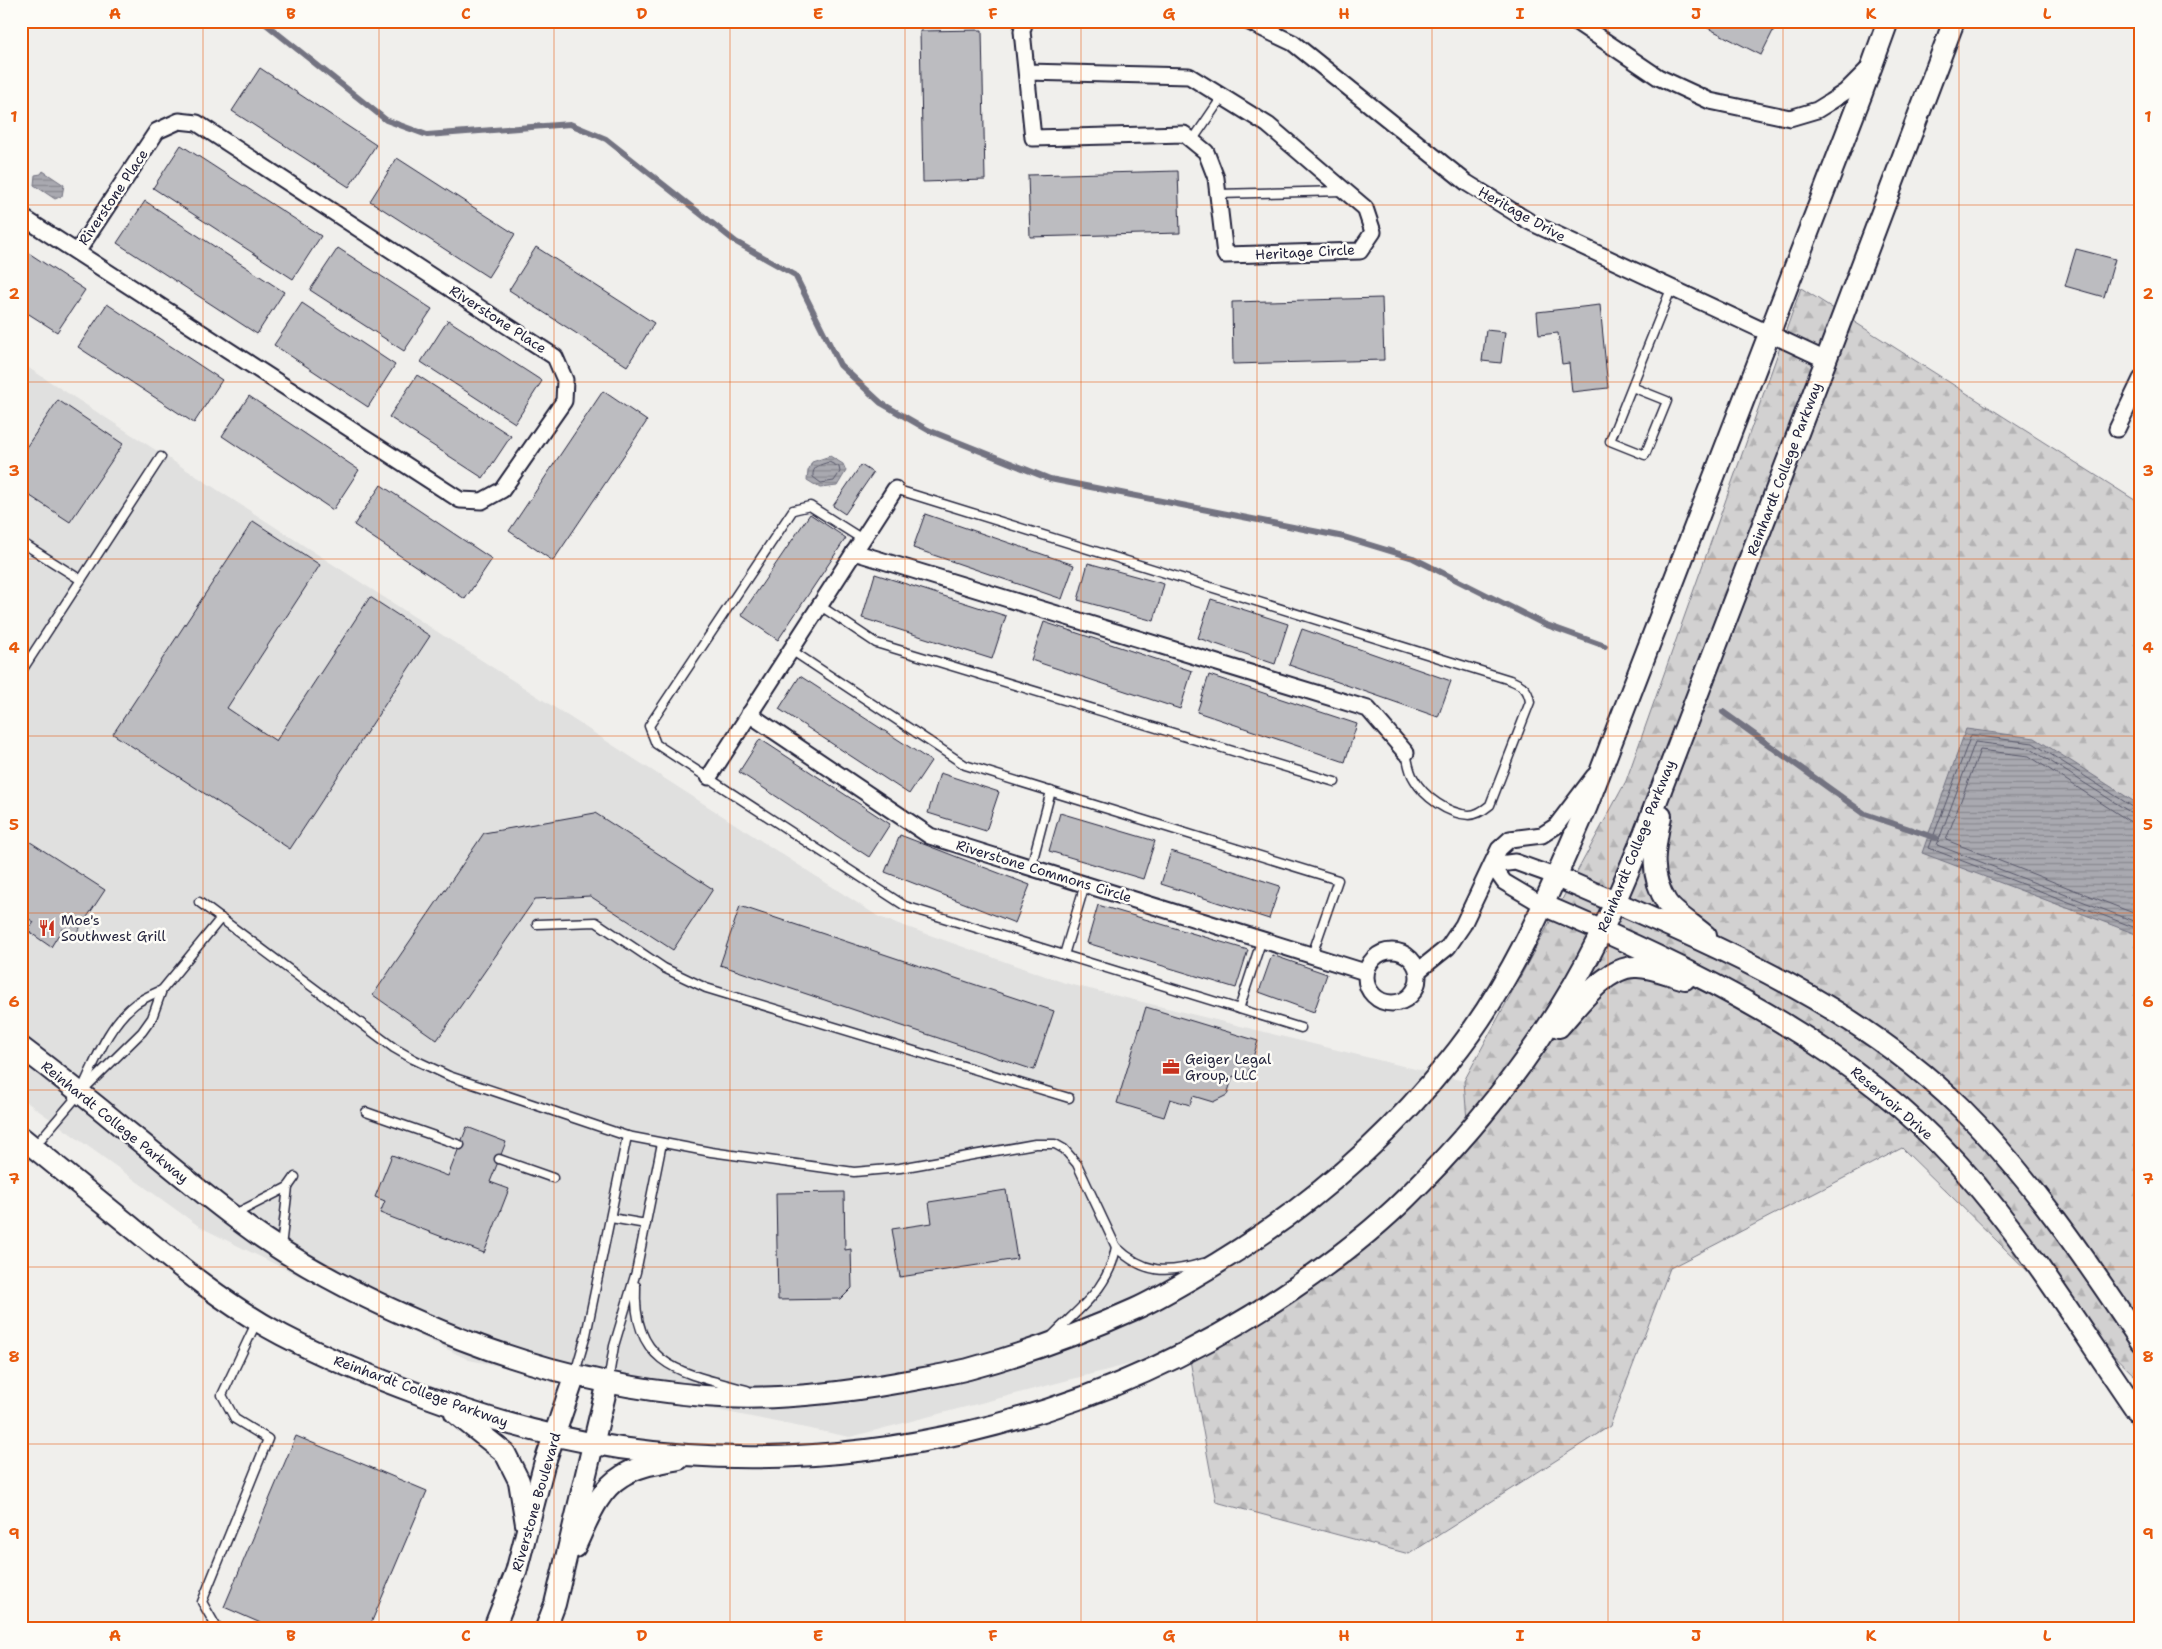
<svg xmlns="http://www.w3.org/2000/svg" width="2162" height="1649" viewBox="0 0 2162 1649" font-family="'Shantell Sans',sans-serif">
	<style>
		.built { fill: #e0e0df }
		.forest { fill: url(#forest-firs); stroke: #7a7a86 }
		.water { fill: url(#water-rules); stroke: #737381 }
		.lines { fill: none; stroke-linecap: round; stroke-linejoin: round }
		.shore { stroke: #58586a; stroke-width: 1 }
		.stream { stroke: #737381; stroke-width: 6 }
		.building { fill: #bcbcc0; stroke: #22223b }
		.service-casing { stroke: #22223b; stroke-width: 11 }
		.minor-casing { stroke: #22223b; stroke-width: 19 }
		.tertiary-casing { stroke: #22223b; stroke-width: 24 }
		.service { stroke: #fdfcf7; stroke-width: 8 }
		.minor { stroke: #fdfcf7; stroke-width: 15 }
		.tertiary { stroke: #fdfcf7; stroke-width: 20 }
		.grid { fill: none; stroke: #e8590c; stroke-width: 1; stroke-opacity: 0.55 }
		.labels { text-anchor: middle; stroke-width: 5; stroke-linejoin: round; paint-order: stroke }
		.street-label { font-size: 14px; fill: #22223b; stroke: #fdfcf7 }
		.poi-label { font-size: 14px; fill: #22223b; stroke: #fdfcf7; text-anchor: start }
		.neatline { fill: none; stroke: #e8590c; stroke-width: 2 }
		.grid-label { font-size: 16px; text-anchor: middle; font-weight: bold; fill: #e8590c }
	</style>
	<defs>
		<pattern id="forest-firs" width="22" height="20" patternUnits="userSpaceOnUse" patternTransform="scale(1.25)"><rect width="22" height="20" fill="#d2d1d1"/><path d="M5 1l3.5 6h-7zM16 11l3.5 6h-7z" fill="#b4b3b4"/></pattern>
		<pattern id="water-rules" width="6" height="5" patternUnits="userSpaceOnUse" patternTransform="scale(1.25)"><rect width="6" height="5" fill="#a9a9b0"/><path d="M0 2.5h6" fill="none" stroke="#898990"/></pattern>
	</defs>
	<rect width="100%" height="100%" fill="#f0efec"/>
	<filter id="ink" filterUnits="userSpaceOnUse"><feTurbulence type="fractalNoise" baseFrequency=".02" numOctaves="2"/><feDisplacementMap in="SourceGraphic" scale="10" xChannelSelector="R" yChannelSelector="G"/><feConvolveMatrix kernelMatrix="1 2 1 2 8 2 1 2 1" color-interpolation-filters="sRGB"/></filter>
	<g filter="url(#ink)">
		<path class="built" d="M21,363l858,554 186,66 399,98 4,54 -112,110 -168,104 -338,88 -381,-77 -269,-133 -179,-129z"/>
		<path class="forest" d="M1801,288l340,216v878l-239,-234 -232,120 -60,158 -201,128 -193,-52 -28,-153 168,-104 112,-110 -4,-54 162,-300z"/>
		<g class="water">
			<path d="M43,171l21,14 -2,11 -7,3 -21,-14 1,-10 6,-1z"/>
			<path d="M830,456l13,8 3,7 -9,15 -17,2 -13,-8 1,-9 4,-9z"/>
			<path d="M1966,729l69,9 106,68v130l-219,-83z"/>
		</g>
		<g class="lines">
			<g class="shore">
				<path d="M829,462l10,5 1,5 -6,9 -13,2 -8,-6c-1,-11 7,-12 16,-15z"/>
				<path d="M2141,810l-5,-1 -103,-66 -62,-8 -42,113 212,82"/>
				<path d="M2141,816l-8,-2 -102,-65 -56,-7 -38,103 204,79"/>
				<path d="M2141,824l-12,-3 -100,-65 -49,-6 -34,90 195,76"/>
			</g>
			<g class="stream">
				<path d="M262,21l124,99 41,15 143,-11 36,15 130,103 59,33 45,90 41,38 47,27 122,49 294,58 69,21 131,66 61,22"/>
				<path d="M1723,712l142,102 71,24"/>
			</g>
		</g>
		<g class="building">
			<path d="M1694,21h84l-17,34z"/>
			<path d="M982,30l3,150 -62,2 -3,-151z"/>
			<path d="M260,68l116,77 -27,42 -117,-76z"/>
			<path d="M181,145l140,91 -28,43 -140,-91z"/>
			<path d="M397,158l118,76 -27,43 -118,-76z"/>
			<path d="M1178,171l2,62 -150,4 -2,-62z"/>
			<path d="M145,201l139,91 -27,42 -140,-91z"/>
			<path d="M536,247l118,76 -27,43 -118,-76z"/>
			<path d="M21,248l64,42 -28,42 -36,-23z"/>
			<path d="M338,248l94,61 -28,42 -94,-61z"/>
			<path d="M2076,249l39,10 -11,38 -39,-11z"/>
			<path d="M1382,298l2,62 -151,4 -1,-62z"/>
			<path d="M302,303l93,62 -27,42 -94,-62z"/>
			<path d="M107,304l115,76 -28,43 -116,-76z"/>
			<path d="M1600,305l8,83 -36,4 -3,-29 -7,1 -4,-31 -19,2 -2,-23z"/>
			<path d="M448,320l94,61 -27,42 -94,-61z"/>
			<path d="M1486,330l19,2 -4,31 -19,-2z"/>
			<path d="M417,375l94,61 -28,42 -94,-61z"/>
			<path d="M603,391l44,30 -94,140 -44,-30z"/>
			<path d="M249,396l110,74 -26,40 -111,-74z"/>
			<path d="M58,400l65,44 -53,78 -49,-32v-35z"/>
			<path d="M861,465l12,8 -28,41 -12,-8z"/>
			<path d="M381,485l111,74 -27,40 -111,-74z"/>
			<path d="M810,514l36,24 -68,102 -37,-25z"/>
			<path d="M925,514l149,51 -12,34 -149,-51z"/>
			<path d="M253,521l67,44 -93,143 49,33 94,-144 60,39 -140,213 -177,-115z"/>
			<path d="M1088,563l76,21 -10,37 -76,-21z"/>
			<path d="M875,574l131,42 -14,43 -130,-41z"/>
			<path d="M21,588l6,4 -6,9z"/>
			<path d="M1211,599l77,25 -13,40 -77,-26z"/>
			<path d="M1044,622l148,49 -12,38 -149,-49z"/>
			<path d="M1302,629l149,52 -13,36 -149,-52z"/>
			<path d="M1209,675l148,49 -12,38 -148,-50z"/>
			<path d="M800,676l131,85 -22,33 -130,-85z"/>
			<path d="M760,739l130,85 -21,33 -130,-85z"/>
			<path d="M940,773l59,19 -13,39 -58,-18z"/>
			<path d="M595,813l118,76 -40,61 -83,-54 -55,3 -98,141 -64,-45 111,-162z"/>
			<path d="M1060,813l95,28 -12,38 -94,-28z"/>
			<path d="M900,835l130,50 -15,38 -130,-51z"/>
			<path d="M24,838l81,52 -31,47 -12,-8 -11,18 -23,-16 6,-9 -13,-8v-72z"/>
			<path d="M1171,851l109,35 -11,33 -108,-35z"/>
			<path d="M1098,905l150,45 -12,38 -149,-45z"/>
			<path d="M740,906l314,105 -20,59 -314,-105z"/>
			<path d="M1272,955l55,19 -13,38 -55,-20z"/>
			<path d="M1146,1007l112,34 -12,39 -13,-4 -6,19 -14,7 -20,-6 -3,9 -20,-6 -6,18 -47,-14z"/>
			<path d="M467,1127l39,15 -16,40 19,7 -25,64 -104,-40 5,-12 -10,-4 17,-42 56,21z"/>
			<path d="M1006,1190l11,69 -117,18 -8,-48 40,-6 -3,-21z"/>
			<path d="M844,1192l1,58 6,-1 1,39 -11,11 -63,1 -2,-107z"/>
			<path d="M296,1436l131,55 -58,137h-97l-48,-21z"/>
		</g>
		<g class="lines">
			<g class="service-casing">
				<g id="service">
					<path d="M1192,141l30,-44"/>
					<path d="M1218,194l125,-3"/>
					<path d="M1632,387l35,14 -22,54 -35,-14 61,-152"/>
					<path d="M895,489l615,191c12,5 18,8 20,22l-40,103c-6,5 -13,10 -21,10 -21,-1 -45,-18 -55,-36 -5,-7 -6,-18 -8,-26"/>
					<path d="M862,539l-52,-33 -17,4 -144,216 7,18 249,162 396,122"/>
					<path d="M21,542l60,38"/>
					<path d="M819,605l57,38 459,139"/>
					<path d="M791,650l174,115 373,115 -26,75"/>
					<path d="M21,672l140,-215"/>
					<path d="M1031,867l20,-76"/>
					<path d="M199,902l195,146 19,11 36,17 178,60 84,16 143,20 46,-4 135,-24h20l9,5 13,15 39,83c28,27 51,27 87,16"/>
					<path d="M537,924l59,-2 68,46 42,20 363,110"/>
					<path d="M1064,955l21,-71"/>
					<path d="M1239,1009l23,-70"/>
					<path d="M82,1089c14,-29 26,-64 53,-85 8,-6 18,-10 27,-14"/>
					<path d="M366,1112l94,33"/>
					<path d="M34,1147l46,-54 62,-61 10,-14 10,-28 59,-72"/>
					<path d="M499,1159l54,19"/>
					<path d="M233,1215l55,-28 7,-10"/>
					<path d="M611,1218l35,6"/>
					<path d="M281,1247l7,-60"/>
					<path d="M636,1286c-4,81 46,87 111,104"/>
					<path d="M1052,1336c28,-29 57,-47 64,-89"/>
					<path d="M575,1373l11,-38 41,-199"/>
					<path d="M608,1382l6,-36 22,-74 26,-129"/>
					<path d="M217,1628l-15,-26 66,-163 -33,-20 -13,-24 35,-74"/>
				</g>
			</g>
			<g class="minor-casing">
				<g id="minor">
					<path d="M1025,21l-3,10 11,107 151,-4 22,18 10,26 9,77 135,-4 13,-19 -8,-24 -20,-17 -77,-66 -79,-49 -162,-4"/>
					<path d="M1247,21l46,22 174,140 63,39 296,138"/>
					<path d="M1575,21l83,56 52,24 80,17 27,-8 13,-8 15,-10 25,-25"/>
					<path d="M21,216l439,284 22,1 20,-11 62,-89 1,-21 -10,-23 -358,-234 -18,-2 -22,10 -80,121"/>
					<path d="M2117,429l24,-50"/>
					<path d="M854,552l514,157 38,44"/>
					<path d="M749,714l181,122 435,136"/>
					<path d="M709,777l186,-288"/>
					<path d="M1543,905l-39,-23 -12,-17 23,-3 42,15"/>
					<circle cx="1392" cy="977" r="26"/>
					<path d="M1418,971l30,-24 15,-22 36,-76 11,-10 32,-4 14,-9 38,-50"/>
				</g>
			</g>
			<g class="tertiary-casing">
				<g id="tertiary">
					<path d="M1661,816c-6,31 -13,58 6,87 8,11 28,23 39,33"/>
					<path d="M1557,877c142,62 291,120 404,231 70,70 125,152 180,234"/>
					<path d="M1543,905c150,64 305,137 416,260 69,77 123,167 182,252"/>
					<path d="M1559,1027c18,-20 48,-62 78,-60 15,0 33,8 48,12"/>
					<path d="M21,1047c36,27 71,55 106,84 45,36 88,74 136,107 60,41 130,74 198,101 77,30 160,50 243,57 62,5 131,-2 192,-13 25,-5 51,-8 76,-15 55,-15 110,-35 163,-59 20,-9 40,-21 59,-32 98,-56 186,-129 256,-217 61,-75 99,-166 137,-254l275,-713 26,-72"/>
					<path d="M21,1137c36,29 72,59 108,88 48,40 97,80 153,110 44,23 90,42 137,59 65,24 132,44 201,54 234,33 476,-25 671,-158 41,-28 81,-58 116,-93 59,-58 112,-123 155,-193 34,-54 58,-112 82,-170l182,-474 128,-339"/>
					<path d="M455,1413l50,40 14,28 7,43"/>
					<path d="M575,1547c12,-25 22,-56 47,-71 17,-11 38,-13 57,-17"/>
					<path d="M494,1628l22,-56 28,-107 31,-90"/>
					<path d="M546,1628l9,-24 53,-222"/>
				</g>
			</g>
			<use href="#service" class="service"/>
			<use href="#minor" class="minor"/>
			<use href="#tertiary" class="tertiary"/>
		</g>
	</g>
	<path class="grid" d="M203,21v1607M379,21v1607M554,21v1607M730,21v1607M905,21v1607M1081,21v1607M1257,21v1607M1432,21v1607M1608,21v1607M1783,21v1607M1959,21v1607M21,205h2120M21,382h2120M21,559h2120M21,736h2120M21,913h2120M21,1090h2120M21,1267h2120M21,1444h2120"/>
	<defs>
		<g id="restaurant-bare" transform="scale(1.35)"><path d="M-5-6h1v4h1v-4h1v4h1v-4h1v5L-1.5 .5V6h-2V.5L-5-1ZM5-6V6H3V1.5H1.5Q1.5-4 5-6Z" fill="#c8321e" stroke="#fdfcf7" stroke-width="2.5" paint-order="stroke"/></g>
		<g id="office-bare" transform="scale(1.35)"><path d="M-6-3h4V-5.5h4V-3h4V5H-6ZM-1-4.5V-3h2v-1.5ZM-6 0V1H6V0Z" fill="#c8321e" stroke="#fdfcf7" stroke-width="2.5" paint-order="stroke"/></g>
	</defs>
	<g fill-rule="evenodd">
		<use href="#restaurant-bare" x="47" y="928"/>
		<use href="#office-bare" x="1171" y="1067"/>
	</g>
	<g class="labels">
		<g class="street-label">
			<text transform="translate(113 197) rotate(-56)" y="5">Riverstone Place</text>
			<text transform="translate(1522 214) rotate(29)" y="5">Heritage Drive</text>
			<text transform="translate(1305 252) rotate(-3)" y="5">Heritage Circle</text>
			<text transform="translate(498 319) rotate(33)" y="5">Riverstone Place</text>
			<text transform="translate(1784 469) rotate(-69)" y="5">Reinhardt College Parkway</text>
			<text transform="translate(1636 846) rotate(-68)" y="5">Reinhardt College Parkway</text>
			<text transform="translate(1044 871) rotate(17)" y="5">Riverstone Commons Circle</text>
			<text transform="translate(1892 1103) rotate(41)" y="5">Reservoir Drive</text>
			<text transform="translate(115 1122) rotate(39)" y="5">Reinhardt College Parkway</text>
			<text transform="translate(421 1391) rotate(20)" y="5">Reinhardt College Parkway</text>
			<text transform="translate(536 1502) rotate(-74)" y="5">Riverstone Boulevard</text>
		</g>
		<g class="poi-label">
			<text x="61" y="925">Moe's<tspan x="61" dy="16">Southwest Grill</tspan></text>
			<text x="1185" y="1064">Geiger Legal<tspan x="1185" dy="16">Group, LLC</tspan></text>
		</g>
	</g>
	<rect width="2162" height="1649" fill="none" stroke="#fdfcf7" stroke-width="55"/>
	<rect x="28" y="28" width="2106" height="1594" class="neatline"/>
	<g class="grid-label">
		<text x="115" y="19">A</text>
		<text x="291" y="19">B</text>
		<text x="466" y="19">C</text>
		<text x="642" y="19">D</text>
		<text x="818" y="19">E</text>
		<text x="993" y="19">F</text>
		<text x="1169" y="19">G</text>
		<text x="1344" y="19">H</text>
		<text x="1520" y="19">I</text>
		<text x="1696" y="19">J</text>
		<text x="1871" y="19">K</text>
		<text x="2047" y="19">L</text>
		<text x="14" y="122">1</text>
		<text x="2148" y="122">1</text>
		<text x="14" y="299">2</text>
		<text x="2148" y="299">2</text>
		<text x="14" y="476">3</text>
		<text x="2148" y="476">3</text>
		<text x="14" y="653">4</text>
		<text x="2148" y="653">4</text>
		<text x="14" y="830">5</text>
		<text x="2148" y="830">5</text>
		<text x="14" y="1007">6</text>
		<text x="2148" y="1007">6</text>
		<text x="14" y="1184">7</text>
		<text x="2148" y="1184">7</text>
		<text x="14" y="1362">8</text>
		<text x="2148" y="1362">8</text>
		<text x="14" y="1539">9</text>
		<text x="2148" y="1539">9</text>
		<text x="115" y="1641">A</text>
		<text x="291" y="1641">B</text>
		<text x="466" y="1641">C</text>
		<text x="642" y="1641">D</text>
		<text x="818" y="1641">E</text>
		<text x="993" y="1641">F</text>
		<text x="1169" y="1641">G</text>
		<text x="1344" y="1641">H</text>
		<text x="1520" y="1641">I</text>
		<text x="1696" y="1641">J</text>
		<text x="1871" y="1641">K</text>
		<text x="2047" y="1641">L</text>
	</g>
</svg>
